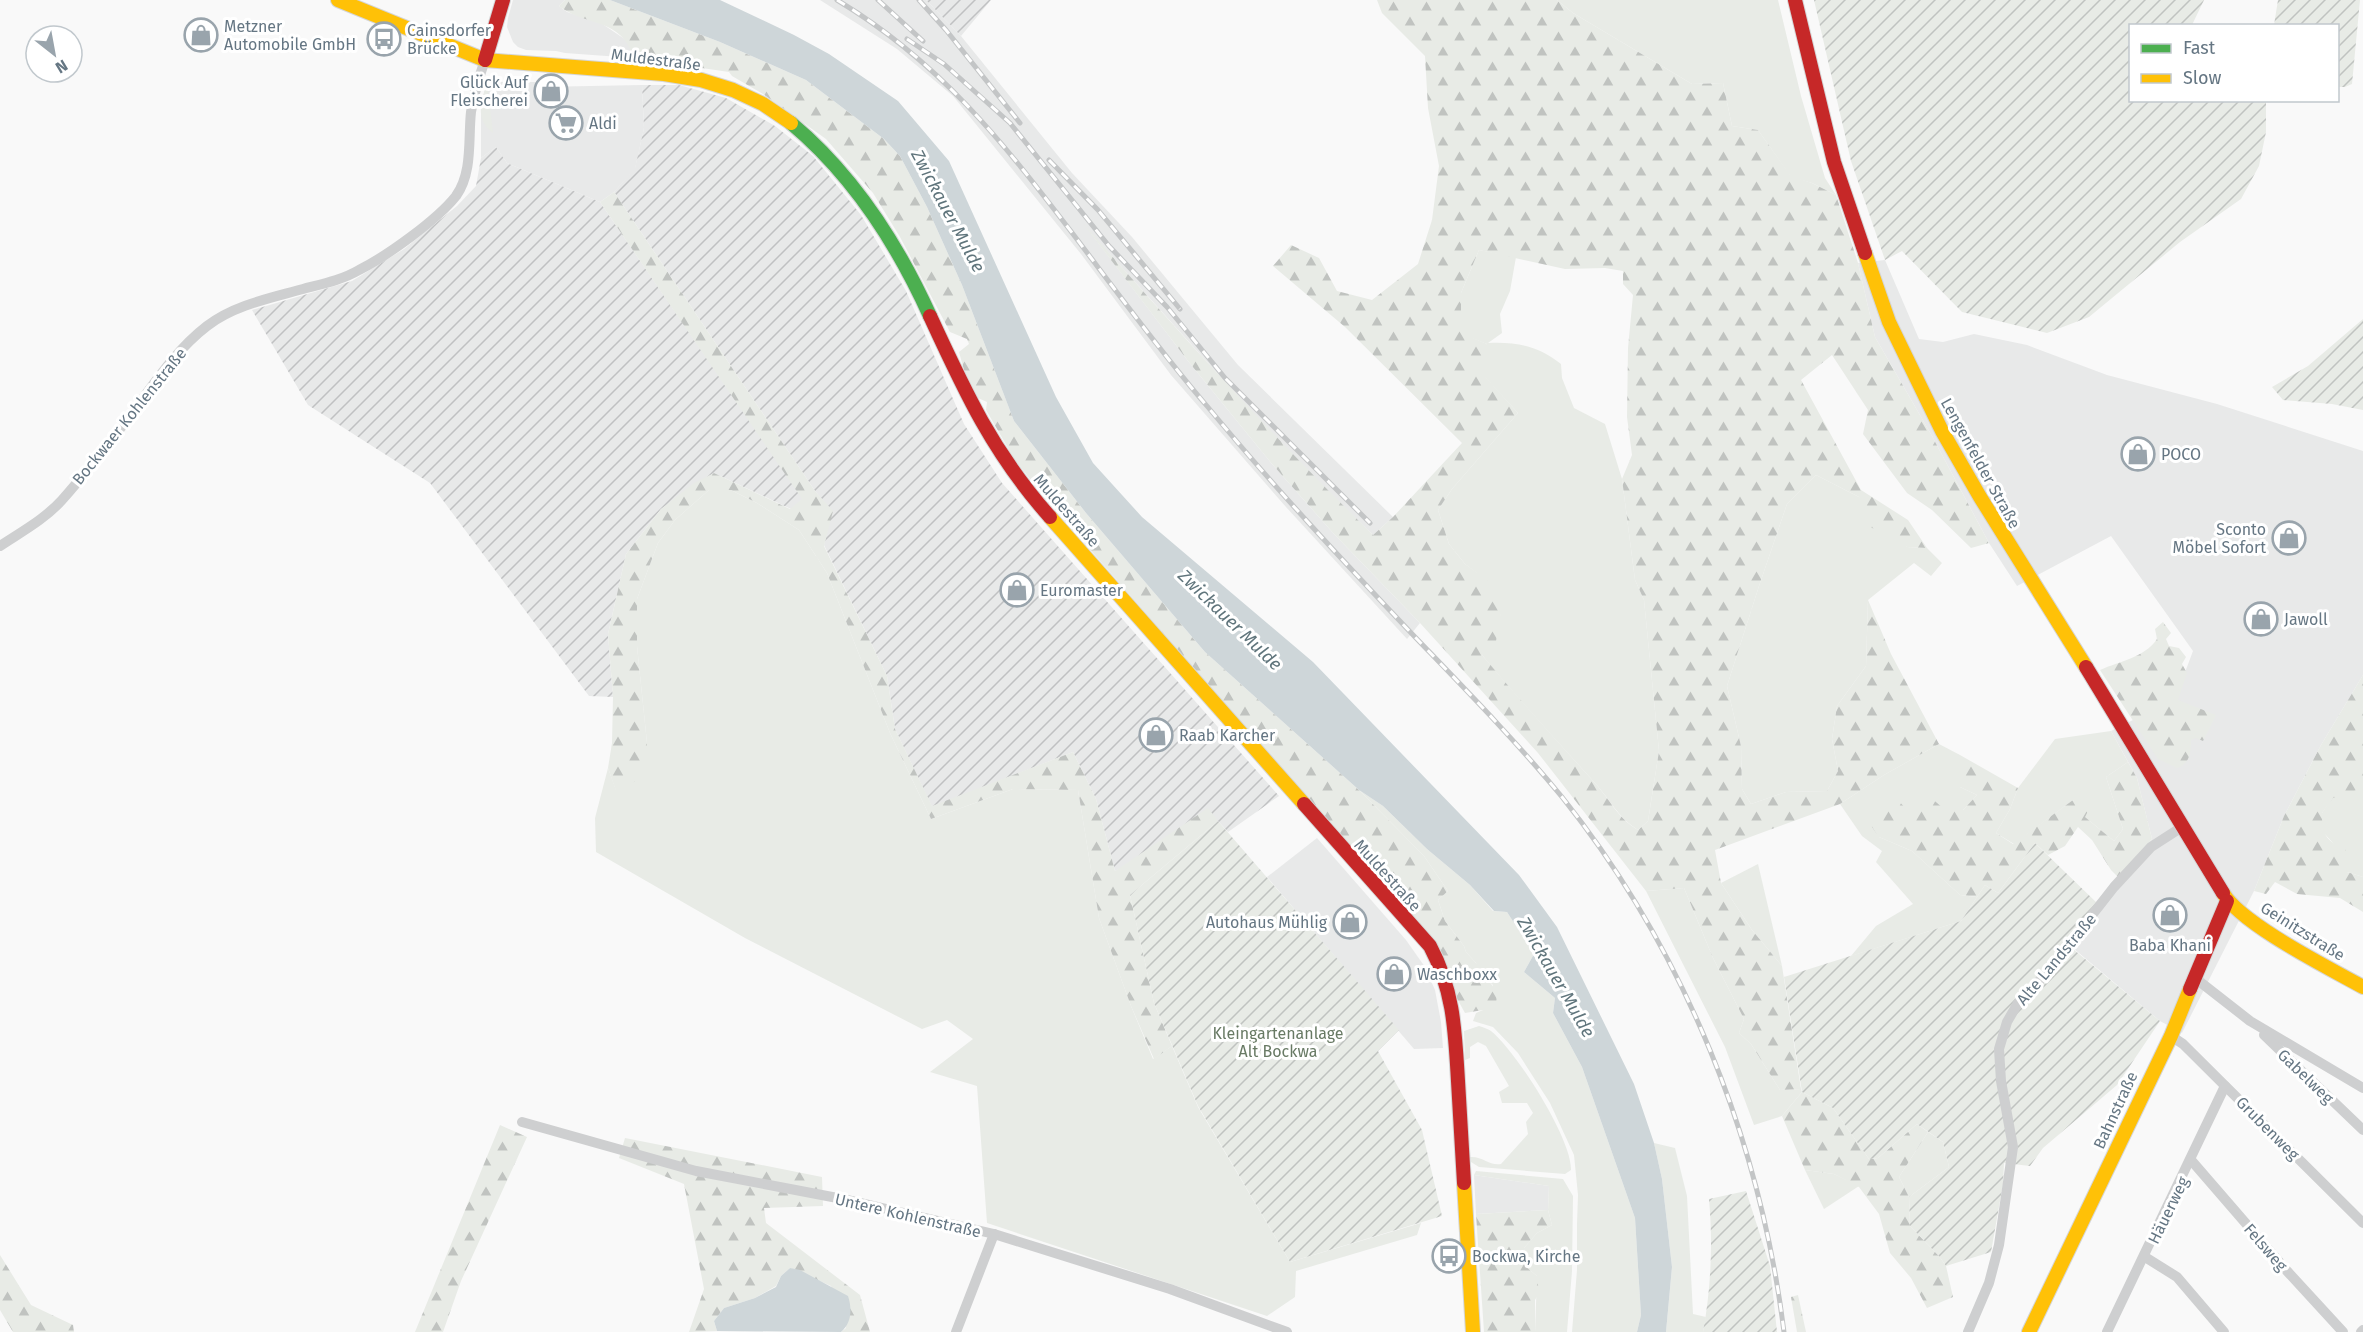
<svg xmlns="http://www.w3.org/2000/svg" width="2363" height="1332" viewBox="0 0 2363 1332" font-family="'Fira Sans',sans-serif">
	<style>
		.built { fill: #e8e9e9 }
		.industrial { fill: url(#industrial-furrows) }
		.grass { fill: #e8ebe6 }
		.forest { fill: url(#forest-firs); fill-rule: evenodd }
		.garden { fill: url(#garden-furrows) }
		.water { fill: #ced6d9 }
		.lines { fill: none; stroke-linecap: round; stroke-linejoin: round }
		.fast-casing { stroke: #d5d6d7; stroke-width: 16 }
		.slow-casing { stroke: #d5d6d7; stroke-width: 16 }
		.jam-casing { stroke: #d5d6d7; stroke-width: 16 }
		.street { stroke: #cecfd0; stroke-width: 10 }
		.fast { stroke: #4caf50; stroke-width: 14 }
		.slow { stroke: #ffc107; stroke-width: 14 }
		.jam { stroke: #c62828; stroke-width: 14 }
		.rail-casing { stroke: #c3c5c6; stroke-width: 5 }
		.rail { stroke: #fff; stroke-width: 3; stroke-dasharray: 9; stroke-linecap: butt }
		.labels { text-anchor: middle; stroke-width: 6; stroke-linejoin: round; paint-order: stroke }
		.poi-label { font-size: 16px; fill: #657683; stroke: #fff; text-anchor: start }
		.street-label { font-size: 16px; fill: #657683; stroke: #fff }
		.park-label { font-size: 16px; fill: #687a64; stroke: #fff }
		.water-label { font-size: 18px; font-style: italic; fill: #60757c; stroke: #fff }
	</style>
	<defs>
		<pattern id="industrial-furrows" width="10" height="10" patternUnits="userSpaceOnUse" patternTransform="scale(1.5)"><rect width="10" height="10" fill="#e8e9e9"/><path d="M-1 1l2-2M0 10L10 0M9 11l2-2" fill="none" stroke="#c0c1c2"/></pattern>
		<pattern id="forest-firs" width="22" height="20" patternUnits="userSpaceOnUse" patternTransform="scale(1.5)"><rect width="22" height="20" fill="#e8ebe6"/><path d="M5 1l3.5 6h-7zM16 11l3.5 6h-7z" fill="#c0c3c0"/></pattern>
		<pattern id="garden-furrows" width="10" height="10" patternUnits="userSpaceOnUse" patternTransform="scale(1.5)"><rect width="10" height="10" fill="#e8ebe6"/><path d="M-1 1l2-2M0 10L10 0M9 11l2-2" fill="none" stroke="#c0c3c0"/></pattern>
	</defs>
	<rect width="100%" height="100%" fill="#f9f9f9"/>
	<g class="built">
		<path d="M513,0h52l-6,6 8,6 34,11 28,19 5,16 -69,-5 -9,-2 -30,-1 -8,-3 -5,-5 -6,-15 1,-9z"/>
		<path d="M820,0h106l35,36 111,137 60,64 106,128 155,152 -20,18 -75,-72 -208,-231 98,129 84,103 62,70 86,89 -13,16 -121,-132 -115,-132 -90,-121 -128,-158 -56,-47z"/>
		<path d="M496,82h41l2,5 103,-2 2,43 -9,41 -21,23 -14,10 -93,-39 -11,-16 -15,11v-53l5,-20z"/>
		<path d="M1885,260l34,79 24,3 31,-8 53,11 80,30 110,29 146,47v224l-42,70 -37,71 -30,75 -72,142 -22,-12 -93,-78 30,-40 55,-64 -15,-61 -26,-47 64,-32 18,-48 -82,-115 -94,50 -28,-43 -57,-107 -57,-99 -17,-74z"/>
		<path d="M1317,838l89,102 19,27 10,23 6,32 2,26 -29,1 -147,-172z"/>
		<path d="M1474,1175l75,11 -1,24 -72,4z"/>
	</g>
	<g class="industrial">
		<path d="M926,0h65l-30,36z"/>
		<path d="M642,85h37l47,13 49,28 38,30 48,59 45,76 58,133 38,59 277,313 -51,36 -10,-11 -103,50 -19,-72 -23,-47 -141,55 -37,-78 -8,-53 -63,-131 8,-34 -17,-20 -201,-299 21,-24 9,-40z"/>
		<path d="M496,147l11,16 93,39 203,297 -12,10 -77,-36 -53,36 -35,45 -18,80 5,63 -24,-1 -159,-213 -122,-78 -56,-95 100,-29 52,-32 53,-43 19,-20 5,-28z"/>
	</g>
	<g class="grass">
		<path d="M1557,0h221l23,96 24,82 11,17 -24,-12 -21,-6 -33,-47 -26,-4 -9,-43 -31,1 -119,-71z"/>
		<path d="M496,82v6l-8,3 5,42c-18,-14 -12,-29 -7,-48z"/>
		<path d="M1479,250l37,7 -6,34 -10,23 2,19 -14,10c29,-1 49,2 73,21l1,14 12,30 31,16 17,55 13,101 9,20 15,151 -11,70 -10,9c-20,-13 -27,-29 -43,-47 -38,-42 -77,-84 -113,-128l18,-38 2,-14 -16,-23 -21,-16 -16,-20 -11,-34 14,-21 66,-76 -47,-51 16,-18 -26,-10v-41z"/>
		<path d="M1816,475l43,22 48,50 20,1 15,15 -11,13 -17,-13 -46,37 -2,66 -29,40 -5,33 6,32 -11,20 -41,1 -35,12 -9,-15 -1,-43 -14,-60 32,-100 28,-82z"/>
		<path d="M709,490h22l26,13 42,27 28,43 63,160 41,86 82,-30 65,1 21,128 32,88 22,53 19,-13 26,61 92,155 131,-39 -4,12 -121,36 -1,26 -28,19 -280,-93 -10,-137 -47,-14 43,-33 -26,-19 -25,9 -177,-91 -149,-86 -1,-34 13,-50 8,22 31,-47 -10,-97v-47l21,-56 17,-23z"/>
		<path d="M2111,731l17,31 -22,15 17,52 -9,12 -29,-24 -12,-17 -59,44 -18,-11 14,-24 8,-21 37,-49z"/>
		<path d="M1939,744l21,11v32l17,8 -14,15h-18l-66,27 33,14 48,44 17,2 -16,24 -110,35 25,-30 37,-22 -37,-42 6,-11 -20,-15 -22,-32 44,-29z"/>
		<path d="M2363,750v127l-16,-5 -13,-28 -12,-13v-18z"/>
		<path d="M1359,790l24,16 44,43 43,36 23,26 14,1 27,42 -10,18 31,26 -2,15 29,54 53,151 6,97 -4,17h-65l5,-62v-46l1,-29 -4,-40 -24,-52 -32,-50 -25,-26 -20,-6 3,-8 7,-3 10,-25 -8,-7 -9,-15 -10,-11 -2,-6 -19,-25 -7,-21 10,-9 -24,-35z"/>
		<path d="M1758,864l24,102 -30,-36 -31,-47z"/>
		<path d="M1684,888l29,70 31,61 -5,14 12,11 29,46 21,-1 1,3 -20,24 -28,9 -29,-78 -79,-156z"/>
		<path d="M1479,1026c4,1 9,3 12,5 25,20 81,108 80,139l-6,4 -86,-7 -8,-5 -1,-5c13,-1 19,9 31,7l27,-30 -2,-12 7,-9 -6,-10h-25l-3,-11 10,-6 -23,-40 -8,-4 -8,5v11l-5,2 -1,-29z"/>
		<path d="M1928,1132l15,10 6,25 -40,30 -10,-20z"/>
		<path d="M1654,1143l21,5 12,48 6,118 13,3 -3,15h-37l6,-65 -10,-88z"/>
		<path d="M1805,1170l29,4 25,12 -35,23z"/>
		<path d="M1476,1171l87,8 10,17 -1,75 -5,61h-32l2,-56 -12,-10 -1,-18 13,-15 15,-8 -4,-15 1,-24 -75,-11z"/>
	</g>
	<g class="forest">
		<path d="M565,0h45l110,42 86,38 78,59 16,17 27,51 35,78 52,136 72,92 119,139 154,138 65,66 24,35 -10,9 7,21 19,25 2,6 10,11 11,7 -2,8c12,10 14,18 9,32h-11l-18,3 -10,-18 -20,-51 -390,-446 -30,-38 -29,-50 1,-8 -9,-4 -14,-28 -5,-18 10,-8 -2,-5 -17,-7 -50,-95 -27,-44 -47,-54 -63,-45 -31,-18 -3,-4 -95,-14c-13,-41 -48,-31 -75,-52z"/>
		<path d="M1377,0h180l16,13 119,71 31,-1 9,43 26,4 33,46 21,7 24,12 22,68 17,74 57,99 57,107 -18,5 -39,-38 -25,-17 -44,-59 5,-24 -36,-55 -31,25 60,110 47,30 19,28 -20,-1 -42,-23 -6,-27 -43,-22 -29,29 -28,82 -32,100 14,60 1,43 9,15 35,-12 41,-1 11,-20 -6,-32 5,-33 29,-40 2,-66 23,54 48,90 -55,31 -44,29 -125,46 6,33 31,47 30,36 19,123 -21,1 -29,-46 -12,-11 5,-14 -31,-61 -29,-70 -38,3 -108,-138 -118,-130 -86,-89 -62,-70 -84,-103 -106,-139c94,107 189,213 291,313l20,-18 69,-74 -117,-116 -72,-61 18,-21 28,13 18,33 35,9 46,-36 14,-44 7,-54 -11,-58 -3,-52 -43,-43zM1479,250l86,19 40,-1 18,3v13l10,11 -5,53 -1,69 5,38 -10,24 13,101 9,20 15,151 -11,70 -10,9c-21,-13 -27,-29 -43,-47 -38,-42 -76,-84 -113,-128l14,-14 7,-38 -17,-24 -21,-15 -16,-20 -11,-34 14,-21 66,-76 -46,-51 11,-7 4,-11 -26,-11v-40z"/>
		<path d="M614,192l201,299 18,20 -9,35 63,130 8,53 37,77 141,-54 23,47 19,72 93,-63 10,13 -88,74 24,108 18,43 -18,13 -23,-53 -32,-88 -21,-128 -65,-1 -82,30 -41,-86 -63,-160 -28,-43 -42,-27 -26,-13h-22l-34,30 -17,23 -21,56v47l10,97 -3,34 -28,14 -8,-23 4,-25 1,-46 -5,-63 18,-80 35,-45 33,-26 20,-10 76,36 12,-10 -202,-297z"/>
		<path d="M2163,622l8,11 -5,6 3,7 10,2 7,9 -4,7 5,9 -9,27 38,15 -13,26 -7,-3 -5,2c0,12 -1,24 -14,28l-19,-9 -58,-89c20,-9 44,-12 57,-31l-2,-10z"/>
		<path d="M2363,675v113l-30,10 -11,15c0,19 3,29 23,35l4,15 -2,9 16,5v35l-23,-14 -43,-4 -22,-12 -9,12 -12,-3 30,-75 37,-71z"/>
		<path d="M1960,755l58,33 -8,21 -14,24 17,11 60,-44 15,11 -3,6 29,24 9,-12 -17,-52 22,-15 9,16 15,61 -33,39 -8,-8 -19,-30 -14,-13 -13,19 -17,9 -13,-12 -37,50 -13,-8 -8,12 -17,-2 -48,-44 -33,-14 -14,-20 31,-19 12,13 20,-16 17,15h18l14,-15 -17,-8z"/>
		<path d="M1802,1092l31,16 36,51 9,-1 39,-34 11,8 -29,45 10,20 1,29 29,30 7,10 7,31 -26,11 -16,-30 -21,-25 -11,-39 -20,-27 -25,-13 -29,-4 -23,-54z"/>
		<path d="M500,1125l27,12 -66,144 -18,51h-28z"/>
		<path d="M625,1138l197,39 1,29 -59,2 2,15 94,72 10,37h-29l5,-4 -15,-42 -41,-18 -9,8 -5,10 -21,12 -31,10 -10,13 3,10 -28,1 15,-43 -20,-105 -65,-26z"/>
		<path d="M1548,1210l4,15 -15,8 -13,15 1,18 12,10 2,17 -4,7v32h-51l-8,-118z"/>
		<path d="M0,1255l31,50 42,20 1,7h-61l-13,-22z"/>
		<path d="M1798,1295l8,37h-9l-6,-35z"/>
	</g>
	<g class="garden">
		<path d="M1814,0h390l-12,25 -62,1v74l136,1v31l-7,34 -18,33 -61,43 -91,75 -42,16 -85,-21 -60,-61 -17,9 -34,-99z"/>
		<path d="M2278,0h82l-8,84 -7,3h-7v-61l-64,-1z"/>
		<path d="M2363,319v91l-31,-6 -49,-4 -11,-13 36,-21z"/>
		<path d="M1218,821l181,209 -21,21 44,79 20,86 -152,46 -92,-156 -44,-103 -24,-108z"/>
		<path d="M2035,843l62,60 -30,41 93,77 -43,64 -74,63 -13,18 -26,-3 -1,21 -12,68 -45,14 -7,-10 -29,-30 -1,-29 40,-30 -6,-25 -26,-18 -39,34 -9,1 -36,-51 -31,-16 -18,-115 177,-56 24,-36 13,8z"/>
		<path d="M1746,1191l24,75 7,66h-74c8,-43 10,-89 6,-133z"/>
	</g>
	<g class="water">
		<path d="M610,0h110l74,35 35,19 69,47 51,60 107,236 37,66 49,54 171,145 206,213 38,52 77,157 20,59 8,36 10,88 -6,65h-29l4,-17 -6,-97 -53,-151 -29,-54 2,-15 -31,-26 10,-18 -27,-42 -13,-1 -24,-26 -43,-36 -44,-43 -24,-16 -154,-138 -119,-139 -72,-92 -52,-136 -35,-78 -27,-51 -16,-17 -78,-59 -86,-38z"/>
		<path d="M790,1268l10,2 48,26c4,12 4,27 -7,36l-124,-1 -3,-10 10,-13 31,-10 21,-11 5,-11z"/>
	</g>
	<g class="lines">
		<g class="fast-casing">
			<path id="fast" d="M791,123c62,52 106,120 139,193"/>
		</g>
		<g class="slow-casing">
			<g id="slow">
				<path d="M338,0l147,60 179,14 37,6 32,10 30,14 28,19"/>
				<path d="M1865,253l24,69 53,109 38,66 106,170"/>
				<path d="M1050,517l254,287"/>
				<path d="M2223,893c18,31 106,75 140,94"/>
				<path d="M1464,1183l9,149"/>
				<path d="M2029,1332l142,-296 19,-47"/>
			</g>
		</g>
		<g class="jam-casing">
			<g id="jam">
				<path d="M1795,0l39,162 31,91"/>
				<path d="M485,60l18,-60"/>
				<path d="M930,316c35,76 63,137 120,201"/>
				<path d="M2086,667l137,226"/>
				<path d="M1304,804l126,142c24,45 25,85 28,135 2,34 4,68 6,102"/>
				<path d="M2190,989l37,-88"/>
			</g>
		</g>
		<g class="street">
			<path d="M0,546c21,-14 45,-27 62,-46 25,-28 48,-58 71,-88 22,-30 44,-63 74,-86 27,-21 64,-28 96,-37 19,-5 39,-9 56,-19 28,-14 78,-50 97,-74 17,-24 12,-57 15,-84 3,-18 8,-35 14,-52"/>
			<path d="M2195,978l55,43 113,67"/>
			<path d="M2264,1035l99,95"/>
			<path d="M2171,1036l12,8 180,179"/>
			<path d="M522,1122l174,49 152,29 146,34 176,55 117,43"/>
			<path d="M2191,1160l96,111 56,61"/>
			<path d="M2145,1257l32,20 47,55"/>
			<path d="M956,1332l38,-98"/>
			<path d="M1968,1332l21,-49 10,-38 14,-98 -12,-66 -2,-32 8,-27 11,-19 27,-28 69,-88 37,-40 31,-20"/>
			<path d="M2107,1332l118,-246"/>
			<path d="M2361,1332l2,-2"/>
		</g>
		<use href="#fast" class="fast"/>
		<use href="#slow" class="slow"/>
		<use href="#jam" class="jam"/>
		<g class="rail-casing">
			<g id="rail">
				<path d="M837,0c102,61 166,142 236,234 44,58 87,117 134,172 66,80 136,155 208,231 50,52 101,104 147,160 122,153 198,342 222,535"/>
				<path d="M878,0l45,41"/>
				<path d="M919,0l27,30 74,93"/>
				<path d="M907,39l37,25 66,59 99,123 58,61 58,71 145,145"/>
				<path d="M1049,160l49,50 82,99"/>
			</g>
		</g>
		<use href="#rail" class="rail"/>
	</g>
	<defs>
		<g id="shop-ring" transform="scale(1.725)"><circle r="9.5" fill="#fff" stroke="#99a4ac" stroke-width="1.5"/><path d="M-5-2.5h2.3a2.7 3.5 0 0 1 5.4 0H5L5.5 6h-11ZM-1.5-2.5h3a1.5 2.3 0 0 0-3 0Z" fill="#99a4ac"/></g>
		<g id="bus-ring" transform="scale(1.725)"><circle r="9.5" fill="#fff" stroke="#99a4ac" stroke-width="1.5"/><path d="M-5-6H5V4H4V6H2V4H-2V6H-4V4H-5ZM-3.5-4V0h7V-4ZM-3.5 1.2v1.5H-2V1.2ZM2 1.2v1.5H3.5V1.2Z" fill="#99a4ac"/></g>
		<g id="supermarket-ring" transform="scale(1.725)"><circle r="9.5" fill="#fff" stroke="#99a4ac" stroke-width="1.5"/><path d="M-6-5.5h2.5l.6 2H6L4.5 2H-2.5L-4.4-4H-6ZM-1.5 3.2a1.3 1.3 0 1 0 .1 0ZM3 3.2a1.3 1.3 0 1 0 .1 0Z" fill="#99a4ac"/></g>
	</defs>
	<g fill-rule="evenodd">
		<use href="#shop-ring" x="201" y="35"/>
		<use href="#bus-ring" x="384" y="39"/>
		<use href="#shop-ring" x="551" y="91"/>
		<use href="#supermarket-ring" x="566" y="123"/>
		<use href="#shop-ring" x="2138" y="454"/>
		<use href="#shop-ring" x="2289" y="538"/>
		<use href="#shop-ring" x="1017" y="590"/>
		<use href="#shop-ring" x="2261" y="619"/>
		<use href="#shop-ring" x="1156" y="735"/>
		<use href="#shop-ring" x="2170" y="915"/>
		<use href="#shop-ring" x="1350" y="922"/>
		<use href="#shop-ring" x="1394" y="974"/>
		<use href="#bus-ring" x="1449" y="1256"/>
	</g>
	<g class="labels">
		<g class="poi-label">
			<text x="224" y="32">Metzner<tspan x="224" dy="18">Automobile GmbH</tspan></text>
			<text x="407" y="36">Cainsdorfer<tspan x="407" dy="18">Brücke</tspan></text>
			<text x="528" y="88" text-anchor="end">Glück Auf<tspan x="528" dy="18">Fleischerei</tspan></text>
			<text x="589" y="129">Aldi</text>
			<text x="2161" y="460">POCO</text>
			<text x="2266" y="535" text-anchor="end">Sconto<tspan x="2266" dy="18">Möbel Sofort</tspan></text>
			<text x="1040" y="596">Euromaster</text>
			<text x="2284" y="625">Jawoll</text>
			<text x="1179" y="741">Raab Karcher</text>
			<text x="1327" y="928" text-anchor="end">Autohaus Mühlig</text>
			<text x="2170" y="951" text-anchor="middle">Baba Khani</text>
			<text x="1417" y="980">Waschboxx</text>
			<text x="1472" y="1262">Bockwa, Kirche</text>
		</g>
		<g class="street-label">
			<text transform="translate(656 59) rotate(7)" y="6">Muldestraße</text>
			<text transform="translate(129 416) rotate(-51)" y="6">Bockwaer Kohlenstraße</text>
			<text transform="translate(1981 463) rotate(61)" y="6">Lengenfelder Straße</text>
			<text transform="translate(1067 510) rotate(49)" y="6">Muldestraße</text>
			<text transform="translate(1388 875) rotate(48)" y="6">Muldestraße</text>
			<text transform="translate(2303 931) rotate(32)" y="6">Geinitzstraße</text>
			<text transform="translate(2056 959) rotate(-50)" y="6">Alte Landstraße</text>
			<text transform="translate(2306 1076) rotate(44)" y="6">Gabelweg</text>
			<text transform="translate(2115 1110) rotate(-65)" y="6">Bahnstraße</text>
			<text transform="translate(2268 1128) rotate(45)" y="6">Grubenweg</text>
			<text transform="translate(2168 1210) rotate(-64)" y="6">Häuerweg</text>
			<text transform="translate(908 1215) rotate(13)" y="6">Untere Kohlenstraße</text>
			<text transform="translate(2266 1247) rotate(49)" y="6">Felsweg</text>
		</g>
		<g class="park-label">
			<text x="1278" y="1039">Kleingartenanlage<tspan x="1278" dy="18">Alt Bockwa</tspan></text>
		</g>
		<g class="water-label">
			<text transform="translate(948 211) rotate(62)" y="6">Zwickauer Mulde</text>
			<text transform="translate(1230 620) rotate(44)" y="6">Zwickauer Mulde</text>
			<text transform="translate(1556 977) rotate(60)" y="6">Zwickauer Mulde</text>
		</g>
	</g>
	<rect x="2129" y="24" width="210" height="78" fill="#ffffff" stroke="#c1c8cd" stroke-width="1.5"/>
	<rect x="2141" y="44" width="30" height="9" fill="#4caf50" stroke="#c1c8cd" stroke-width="1.5"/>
	<text x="2183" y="54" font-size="18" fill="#657683">Fast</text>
	<rect x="2141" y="74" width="30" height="9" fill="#ffc107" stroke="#c1c8cd" stroke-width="1.5"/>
	<text x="2183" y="84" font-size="18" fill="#657683">Slow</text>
	<g transform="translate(54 54) rotate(149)"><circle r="28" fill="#ffffff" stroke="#c1c8cd" stroke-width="1.5"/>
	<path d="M0-4.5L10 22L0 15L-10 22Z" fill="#99a4ac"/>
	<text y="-9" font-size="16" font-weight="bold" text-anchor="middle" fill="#657683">N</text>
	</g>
</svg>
